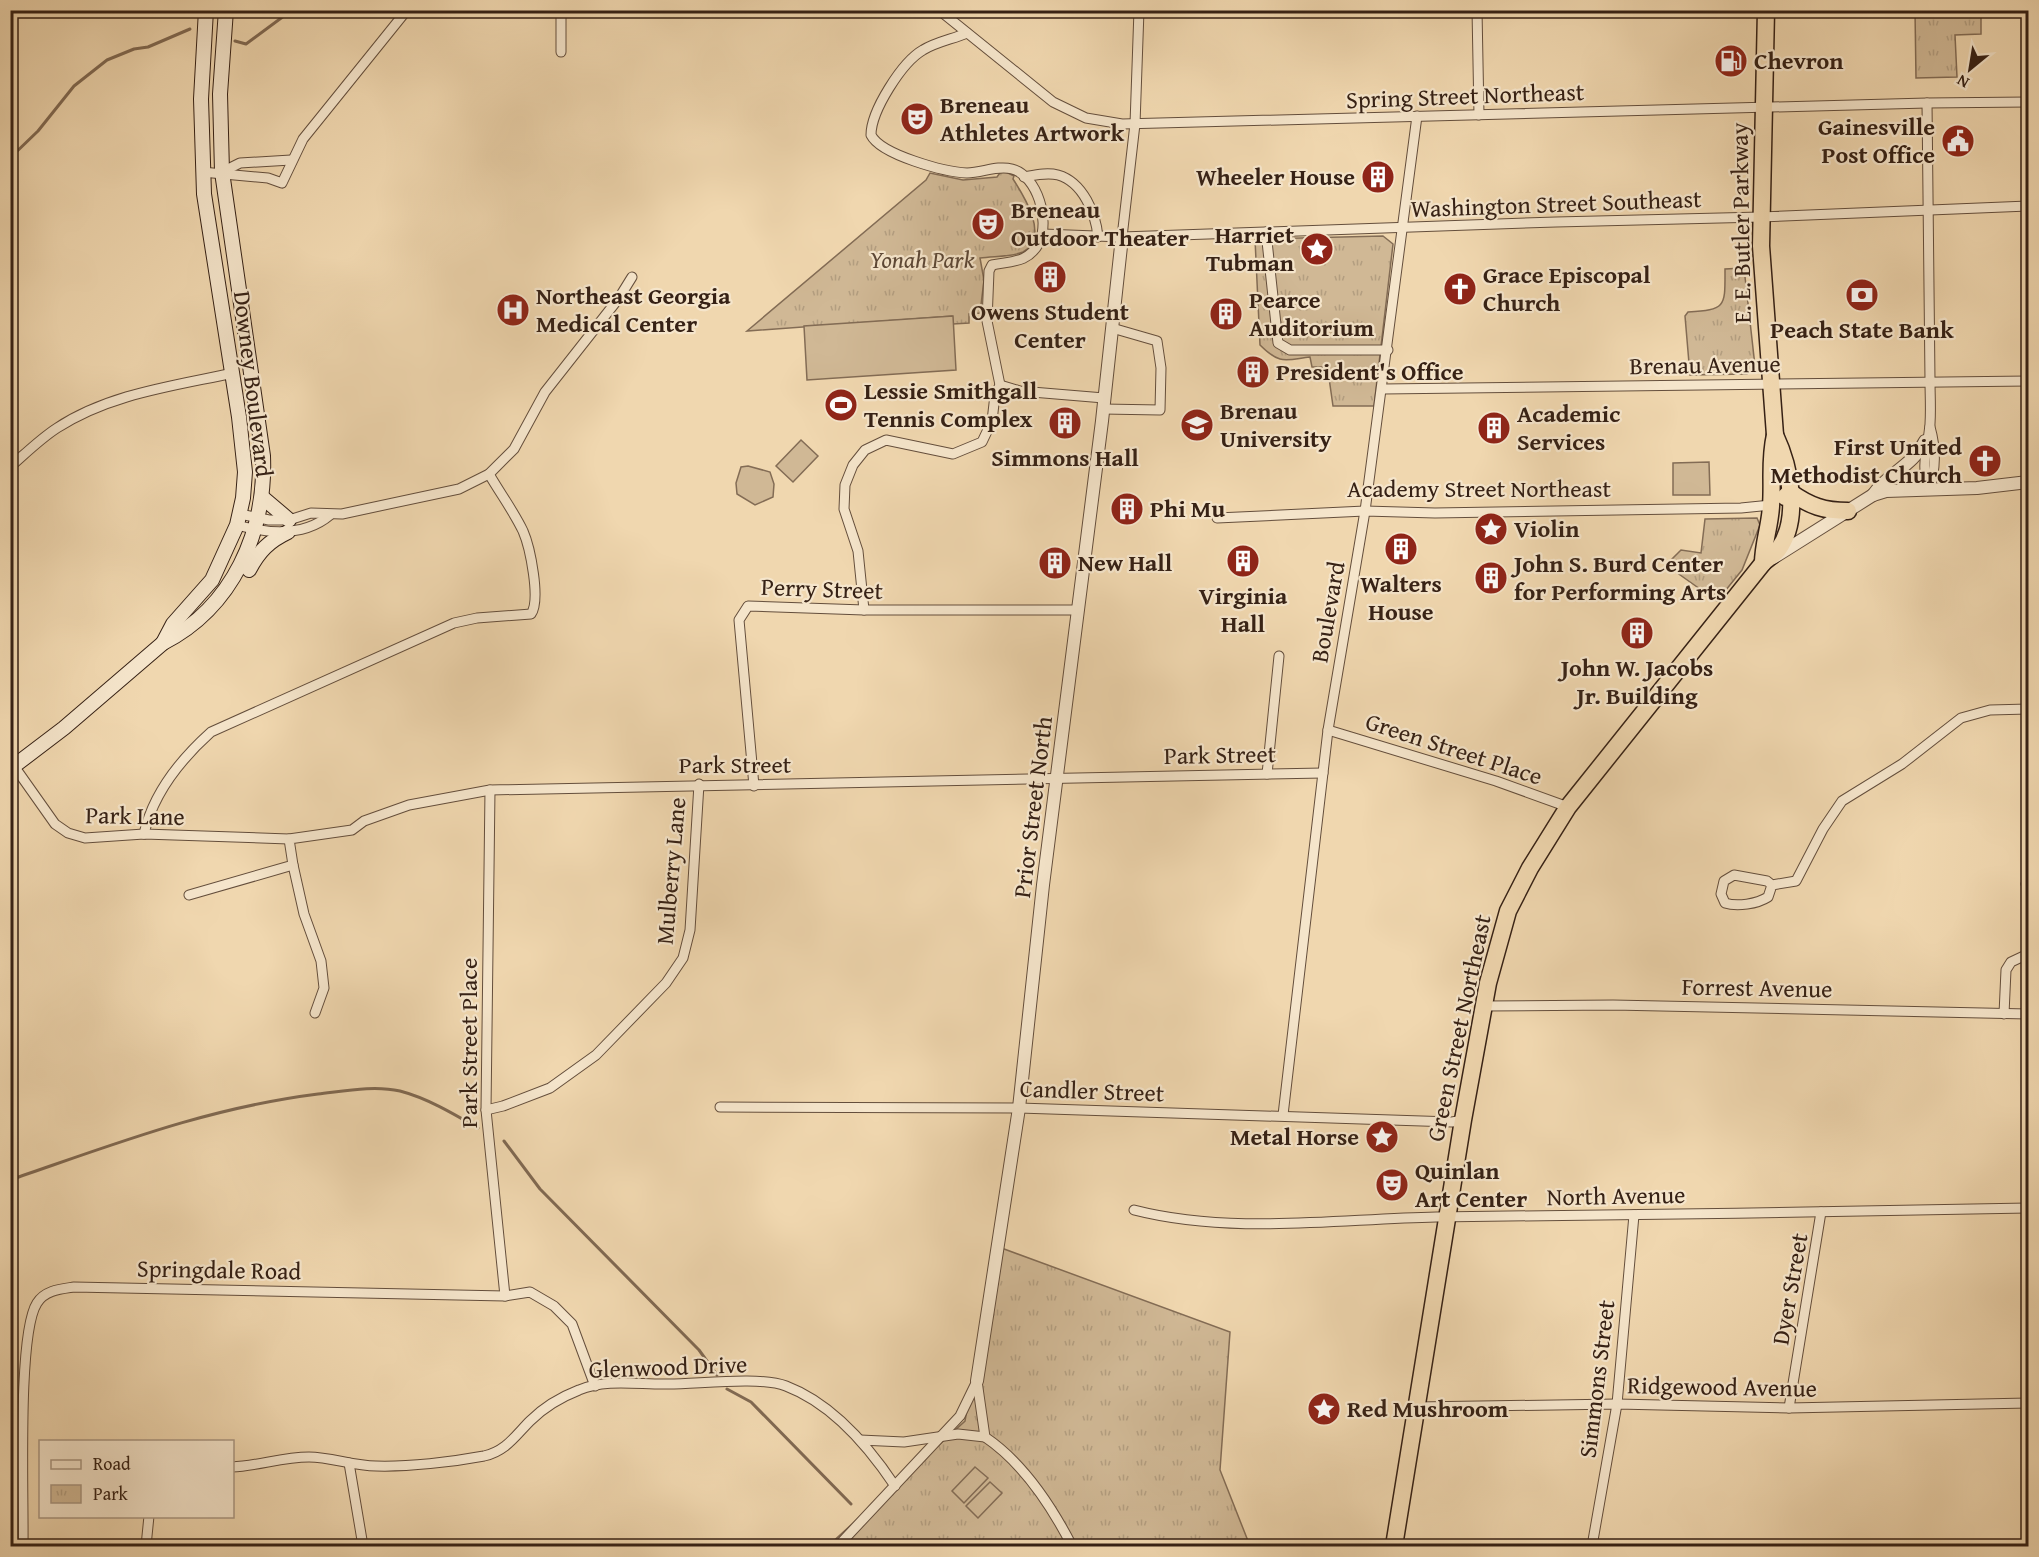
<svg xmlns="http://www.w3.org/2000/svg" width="2039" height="1557" viewBox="0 0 2039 1557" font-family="'Gentium Book Plus',serif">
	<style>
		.park { fill: url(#park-tufts); stroke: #836c55; stroke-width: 1.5 }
		.garden { fill: #d0b895; stroke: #836c55; stroke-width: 1.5 }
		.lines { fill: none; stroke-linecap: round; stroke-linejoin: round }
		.stream { stroke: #806952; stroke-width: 3 }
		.minor-casing { stroke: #644e3c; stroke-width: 11 }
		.tertiary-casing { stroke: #644e3c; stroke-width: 14 }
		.secondary-casing { stroke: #362115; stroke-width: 16 }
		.trunk-casing { stroke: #362115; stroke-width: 19 }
		.minor { stroke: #f5e5cb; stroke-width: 9 }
		.tertiary { stroke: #f5e5cb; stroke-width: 12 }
		.secondary { stroke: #f5e5cb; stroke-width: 14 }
		.trunk { stroke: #f0d7af; stroke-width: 16 }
		.labels { text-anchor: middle; stroke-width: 4.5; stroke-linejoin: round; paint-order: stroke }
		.poi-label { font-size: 24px; font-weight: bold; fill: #362115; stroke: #f5e5cb; text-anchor: start }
		.street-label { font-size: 24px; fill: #362115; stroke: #f5e5cb }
		.park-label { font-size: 24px; font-style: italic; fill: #5c4735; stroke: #f5e5cb }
	</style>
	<defs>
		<pattern id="park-tufts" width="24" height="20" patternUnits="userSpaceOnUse" patternTransform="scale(1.5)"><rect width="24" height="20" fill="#d0b895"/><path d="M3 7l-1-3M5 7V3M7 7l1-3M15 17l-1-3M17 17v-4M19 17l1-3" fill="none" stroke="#b39e80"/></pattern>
	</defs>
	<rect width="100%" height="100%" fill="#f0d7af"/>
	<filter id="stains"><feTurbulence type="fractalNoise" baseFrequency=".00333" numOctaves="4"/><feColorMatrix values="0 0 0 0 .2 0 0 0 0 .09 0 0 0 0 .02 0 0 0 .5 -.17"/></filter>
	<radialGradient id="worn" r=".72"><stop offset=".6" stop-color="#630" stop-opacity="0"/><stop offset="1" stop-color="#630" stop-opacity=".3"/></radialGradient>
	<g class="park">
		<path d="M1915,11h66v23l-26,1 2,42 -41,1z"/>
		<path d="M1002,170l12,6 -1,3c11,17 37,58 10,73 -11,5 -30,4 -43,6l4,22 -4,33 -11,1v9l-16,1 -1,-8 -205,15 179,-151 4,-7 33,7 34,-3z"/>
		<path d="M1383,236l10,8 -19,162h-41l-5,-35 -6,-4h-10l-2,-10c-25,3 -30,8 -50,-12l-5,-106z"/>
		<path d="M1744,268l11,98 -8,8 -57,1 -5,-59 3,-4c39,-2 37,-6 37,-43z"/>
		<path d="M1757,518l3,7 -18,45 -25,31 -51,-36 15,-15 20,3 4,-34z"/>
		<path d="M996,1246l234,86 -10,138 30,76h-422l137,-125z"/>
	</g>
	<g class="garden">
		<path d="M953,316l3,54 -149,10 -3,-54z"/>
		<path d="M801,440l17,16 -25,26 -17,-16z"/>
		<path d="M1709,462l1,33h-37v-32z"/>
		<path d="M748,466l22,6 4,12 -1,13 -18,8 -18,-11 -1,-11 5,-16z"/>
		<path d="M975,1467l13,11 -24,25 -12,-12z"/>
		<path d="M990,1482l12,11 -24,25 -12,-12z"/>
	</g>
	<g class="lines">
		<g class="stream">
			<path d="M235,41l11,3 46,-34"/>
			<path d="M10,158l28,-27 36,-45 33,-26 27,-11 14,-2 42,-18"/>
			<path d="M504,1141l36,48 159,161 18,25"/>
			<path d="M10,1180c105,-36 197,-72 308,-86 26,-3 56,-9 82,-3 27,7 54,23 78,37"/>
			<path d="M727,1389l24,13 100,102"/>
		</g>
		<g class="minor-casing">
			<g id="minor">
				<path d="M939,10l114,92 33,16 36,6 805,-21 101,-1"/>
				<path d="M1477,10l2,105"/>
				<path d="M561,52v-42"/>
				<path d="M1927,103l3,277c0,15 1,29 0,44 -2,24 -10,42 -1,66"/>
				<path d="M202,172l66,6 14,5 21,-44 104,-129"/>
				<path d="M222,172l18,-9 51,-3"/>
				<path d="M1024,177c11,-2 23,-5 34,-2 25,7 38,39 40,62"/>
				<path d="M1266,232l12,111 12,7h98"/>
				<path d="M1043,234l79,3 434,-15 205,-5 267,-11"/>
				<path d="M1122,237l13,-113 4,-114"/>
				<path d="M1000,385l20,6 84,7"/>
				<path d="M1383,389l645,-8"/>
				<path d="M1103,409l57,1 1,-42 -4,-27 -45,-13"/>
				<path d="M10,467c15,-13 30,-28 47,-39 52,-34 116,-42 176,-55"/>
				<path d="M1929,490c7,-21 7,-42 1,-63"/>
				<path d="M240,514l29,6h20l22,-7 31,1 117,-25 30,-15 25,-25 31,-57 74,-94 13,-21"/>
				<path d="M1217,518l148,-7 70,2 306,-5 30,-3"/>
				<path d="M237,525c32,9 67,12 93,-10"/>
				<path d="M864,610l-6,-59 -14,-42 1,-24 8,-20 12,-15 21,-10 67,14 29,-12 10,-21 3,-26 5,-10 -13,-64 2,-50 3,-6c20,-4 36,-2 47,-22 11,-22 -1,-67 -27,-74 -15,-4 -30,4 -45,4 -22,-1 -86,-18 -96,-38 0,-24 31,-73 52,-85 13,-8 30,-11 44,-17"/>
				<path d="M1328,730l168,51 72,26"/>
				<path d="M14,766l41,58 13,9 17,5 59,-4 145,5"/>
				<path d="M1267,774l12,-118"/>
				<path d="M754,786l-15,-166 9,-14 116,4h214"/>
				<path d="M490,790l-4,320 19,186"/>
				<path d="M144,834c9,-41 37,-75 67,-102l243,-109 23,-5 54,-4c10,-14 -1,-67 -8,-83 -9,-19 -23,-38 -34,-57"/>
				<path d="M293,865l11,49 17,47 3,27 -9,25"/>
				<path d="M2026,884l2,4"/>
				<path d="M1772,885l-4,12c-11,7 -31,10 -43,6l-4,-9 3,-13 10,-6 33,6 5,4 24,-4 27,-52 19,-28 60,-37 59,-46 29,-8 38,-1"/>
				<path d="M189,895l104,-30 -4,-26 63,-9 12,-9 45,-16 81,-15 833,-17"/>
				<path d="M1484,1006l129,-1 415,9"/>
				<path d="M2004,1014l2,-44 5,-8 17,-8"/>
				<path d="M720,1107l299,1 433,14 11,-2"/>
				<path d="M486,1110l17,-4 47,-18 46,-33 70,-72 17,-25 7,-28 9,-146"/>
				<path d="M1283,1115l45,-385 37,-219 52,-395"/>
				<path d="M1134,1210c98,25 202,9 302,7 197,-2 395,-5 592,-9"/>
				<path d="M977,1381l8,56c37,25 67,70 87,109"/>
				<path d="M1416,1407l201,-3 172,4 239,-5"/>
				<path d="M1789,1408l32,-196"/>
				<path d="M860,1440l44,2 54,-8 27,3"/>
				<path d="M349,1463l14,83"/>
				<path d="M232,1467c26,-1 50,-10 77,-10 22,0 44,9 67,9 32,1 76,-4 108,-10 22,-5 31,-20 46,-35 14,-14 31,-24 49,-31 27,-12 62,-5 90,-6 30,0 91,-8 117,2 45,17 83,61 109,100"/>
				<path d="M23,1546c1,-46 -6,-212 14,-243 8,-13 24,-14 37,-16l431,9 25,-4 24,14 18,18 23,62"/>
				<path d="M146,1546l3,-30"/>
				<path d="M838,1546l122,-130 17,-35"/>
				<path d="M1592,1546l25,-142 17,-189"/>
			</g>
		</g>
		<g class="tertiary-casing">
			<g id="tertiary">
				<path d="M1873,495c15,-22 40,-29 52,-54"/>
				<path d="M1773,558l100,-63 13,-4 91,-3 51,-6"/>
				<path d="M977,1381l42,-273 24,-223 59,-464 20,-184"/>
			</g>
		</g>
		<g class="secondary-casing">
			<g id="secondary">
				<path d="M262,497l27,23"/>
				<path d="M249,570c10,-19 20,-29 39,-38"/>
				<path d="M163,643l10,-19 39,-44 25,-55 6,-27 2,-26 -6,-55 -35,-223 -3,-95 5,-89"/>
				<path d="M10,769l54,-41 99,-85c70,-36 103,-111 100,-187l-41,-284 -2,-78 6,-84"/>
			</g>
		</g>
		<g class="trunk-casing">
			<g id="trunk">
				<path d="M1785,497l5,-5c20,14 34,19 58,19"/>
				<path d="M1763,563c0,-19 7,-37 8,-57 2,-25 -2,-45 4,-71l-14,-189 5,-236"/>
				<path d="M1394,1546l69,-426 25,-137 20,-72 22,-43 38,-61 195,-244c4,-4 11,-8 15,-13 23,-31 12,-83 -3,-115"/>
			</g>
		</g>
		<use href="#minor" class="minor"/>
		<use href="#tertiary" class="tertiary"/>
		<use href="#secondary" class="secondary"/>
		<use href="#trunk" class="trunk"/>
	</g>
	<defs>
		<g id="fuel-disc" transform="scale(1.725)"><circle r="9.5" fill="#8f2418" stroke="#f5e5cb"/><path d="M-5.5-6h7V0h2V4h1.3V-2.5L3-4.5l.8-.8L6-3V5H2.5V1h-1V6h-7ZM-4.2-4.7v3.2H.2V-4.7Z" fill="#fff"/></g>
		<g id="theatre-disc" transform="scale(1.725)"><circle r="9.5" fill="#8f2418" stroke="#f5e5cb"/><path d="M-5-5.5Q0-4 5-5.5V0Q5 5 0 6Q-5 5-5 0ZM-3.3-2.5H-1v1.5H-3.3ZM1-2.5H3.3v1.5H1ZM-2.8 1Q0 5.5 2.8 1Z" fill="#fff"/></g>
		<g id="civic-disc" transform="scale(1.725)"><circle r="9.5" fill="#8f2418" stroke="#f5e5cb"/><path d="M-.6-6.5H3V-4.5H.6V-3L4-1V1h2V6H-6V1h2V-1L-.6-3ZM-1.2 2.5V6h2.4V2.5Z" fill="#fff"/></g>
		<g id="building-disc" transform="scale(1.725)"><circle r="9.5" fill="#8f2418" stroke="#f5e5cb"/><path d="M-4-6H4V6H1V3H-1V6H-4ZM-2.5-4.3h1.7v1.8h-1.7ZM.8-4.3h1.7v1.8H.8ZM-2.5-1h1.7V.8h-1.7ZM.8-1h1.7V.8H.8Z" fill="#fff"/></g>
		<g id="sight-disc" transform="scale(1.725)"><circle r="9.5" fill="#8f2418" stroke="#f5e5cb"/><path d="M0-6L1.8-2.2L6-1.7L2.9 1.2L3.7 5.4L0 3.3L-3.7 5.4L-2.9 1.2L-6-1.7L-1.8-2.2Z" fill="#fff"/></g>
		<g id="church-disc" transform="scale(1.725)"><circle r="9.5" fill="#8f2418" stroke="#f5e5cb"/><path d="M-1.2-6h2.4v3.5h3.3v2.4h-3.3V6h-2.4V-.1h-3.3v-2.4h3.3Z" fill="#fff"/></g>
		<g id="bank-disc" transform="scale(1.725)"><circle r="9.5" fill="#8f2418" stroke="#f5e5cb"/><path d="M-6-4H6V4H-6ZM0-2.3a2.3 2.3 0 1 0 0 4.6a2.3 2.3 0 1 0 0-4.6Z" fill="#fff"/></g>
		<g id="hospital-disc" transform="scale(1.725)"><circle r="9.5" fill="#8f2418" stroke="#f5e5cb"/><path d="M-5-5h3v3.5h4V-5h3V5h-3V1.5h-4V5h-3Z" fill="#fff"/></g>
		<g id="stadium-disc" transform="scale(1.725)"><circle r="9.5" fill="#8f2418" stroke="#f5e5cb"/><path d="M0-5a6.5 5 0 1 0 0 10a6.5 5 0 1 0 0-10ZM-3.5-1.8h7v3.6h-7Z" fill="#fff"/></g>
		<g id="university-disc" transform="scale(1.725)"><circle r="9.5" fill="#8f2418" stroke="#f5e5cb"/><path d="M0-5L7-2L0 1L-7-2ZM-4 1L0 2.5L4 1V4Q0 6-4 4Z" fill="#fff"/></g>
	</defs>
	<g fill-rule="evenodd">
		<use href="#fuel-disc" x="1731" y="61"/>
		<use href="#theatre-disc" x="917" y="119"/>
		<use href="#civic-disc" x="1958" y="141"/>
		<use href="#building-disc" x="1378" y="177"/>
		<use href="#theatre-disc" x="988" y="224"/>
		<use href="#sight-disc" x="1317" y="249"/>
		<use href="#building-disc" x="1050" y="277"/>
		<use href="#church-disc" x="1460" y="289"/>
		<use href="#bank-disc" x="1862" y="295"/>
		<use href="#hospital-disc" x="513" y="310"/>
		<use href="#building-disc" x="1226" y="314"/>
		<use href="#building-disc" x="1253" y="372"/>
		<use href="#stadium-disc" x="841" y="405"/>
		<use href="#building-disc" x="1065" y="423"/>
		<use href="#university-disc" x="1197" y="425"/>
		<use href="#building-disc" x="1494" y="428"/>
		<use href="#church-disc" x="1985" y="461"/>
		<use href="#building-disc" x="1127" y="509"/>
		<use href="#sight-disc" x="1491" y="529"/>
		<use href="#building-disc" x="1401" y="549"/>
		<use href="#building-disc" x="1243" y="561"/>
		<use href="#building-disc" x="1055" y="563"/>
		<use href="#building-disc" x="1491" y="578"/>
		<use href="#building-disc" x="1637" y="633"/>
		<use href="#sight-disc" x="1382" y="1137"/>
		<use href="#theatre-disc" x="1392" y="1185"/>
		<use href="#sight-disc" x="1324" y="1409"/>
	</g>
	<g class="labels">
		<g class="poi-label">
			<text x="1754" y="69">Chevron</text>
			<text x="940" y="113">Breneau<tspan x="940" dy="28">Athletes Artwork</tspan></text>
			<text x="1935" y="135" text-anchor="end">Gainesville<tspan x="1935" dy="28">Post Office</tspan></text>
			<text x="1355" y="185" text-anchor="end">Wheeler House</text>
			<text x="1011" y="218">Breneau<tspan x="1011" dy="28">Outdoor Theater</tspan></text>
			<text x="1294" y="243" text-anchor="end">Harriet<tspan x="1294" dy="28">Tubman</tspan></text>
			<text x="1483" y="283">Grace Episcopal<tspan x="1483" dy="28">Church</tspan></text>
			<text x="536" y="304">Northeast Georgia<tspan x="536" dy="28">Medical Center</tspan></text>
			<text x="1249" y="308">Pearce<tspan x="1249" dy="28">Auditorium</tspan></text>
			<text x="1050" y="320" text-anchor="middle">Owens Student<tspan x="1050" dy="28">Center</tspan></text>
			<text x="1862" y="338" text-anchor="middle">Peach State Bank</text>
			<text x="1276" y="380">President's Office</text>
			<text x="864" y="399">Lessie Smithgall<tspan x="864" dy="28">Tennis Complex</tspan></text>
			<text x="1220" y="419">Brenau<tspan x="1220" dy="28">University</tspan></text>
			<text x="1517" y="422">Academic<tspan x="1517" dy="28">Services</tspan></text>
			<text x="1962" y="455" text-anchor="end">First United<tspan x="1962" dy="28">Methodist Church</tspan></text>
			<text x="1065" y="466" text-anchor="middle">Simmons Hall</text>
			<text x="1150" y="517">Phi Mu</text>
			<text x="1514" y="537">Violin</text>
			<text x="1078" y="571">New Hall</text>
			<text x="1514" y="572">John S. Burd Center<tspan x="1514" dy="28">for Performing Arts</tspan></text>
			<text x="1401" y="592" text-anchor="middle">Walters<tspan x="1401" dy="28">House</tspan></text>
			<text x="1243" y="604" text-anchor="middle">Virginia<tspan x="1243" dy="28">Hall</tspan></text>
			<text x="1637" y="676" text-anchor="middle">John W. Jacobs<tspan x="1637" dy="28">Jr. Building</tspan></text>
			<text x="1359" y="1145" text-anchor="end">Metal Horse</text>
			<text x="1415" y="1179">Quinlan<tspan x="1415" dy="28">Art Center</tspan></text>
			<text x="1347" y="1417">Red Mushroom</text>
		</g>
		<g class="street-label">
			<text transform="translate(1465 96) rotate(-2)" y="8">Spring Street Northeast</text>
			<text transform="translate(1556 204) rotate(-2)" y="8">Washington Street Southeast</text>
			<text transform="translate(1741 223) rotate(-91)" y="8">E. E. Butler Parkway</text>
			<text transform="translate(1705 365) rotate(-1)" y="8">Brenau Avenue</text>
			<text transform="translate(253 384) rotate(83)" y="8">Downey Boulevard</text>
			<text x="1479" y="497">Academy Street Northeast</text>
			<text transform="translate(822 589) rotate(2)" y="8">Perry Street</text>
			<text transform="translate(1328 612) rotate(-80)" y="8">Boulevard</text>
			<text transform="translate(1454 749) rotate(18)" y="8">Green Street Place</text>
			<text transform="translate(1220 755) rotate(-1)" y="8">Park Street</text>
			<text x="735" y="773">Park Street</text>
			<text transform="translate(1033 807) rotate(-83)" y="8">Prior Street North</text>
			<text transform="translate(135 816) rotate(1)" y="8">Park Lane</text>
			<text transform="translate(671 871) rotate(-85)" y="8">Mulberry Lane</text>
			<text transform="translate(1757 988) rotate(1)" y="8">Forrest Avenue</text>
			<text transform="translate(1459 1028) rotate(-78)" y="8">Green Street Northeast</text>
			<text transform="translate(469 1043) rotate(-90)" y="8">Park Street Place</text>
			<text transform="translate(1092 1091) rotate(2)" y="8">Candler Street</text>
			<text transform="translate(1616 1196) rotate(-1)" y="8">North Avenue</text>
			<text transform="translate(219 1270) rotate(1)" y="8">Springdale Road</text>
			<text transform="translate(1790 1289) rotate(-80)" y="8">Dyer Street</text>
			<text transform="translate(668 1367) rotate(-2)" y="8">Glenwood Drive</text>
			<text transform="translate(1597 1379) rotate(-83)" y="8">Simmons Street</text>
			<text transform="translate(1722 1387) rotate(1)" y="8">Ridgewood Avenue</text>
		</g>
		<g class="park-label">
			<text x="922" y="268">Yonah Park</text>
		</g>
	</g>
	<rect width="2039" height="1557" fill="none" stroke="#f0d7af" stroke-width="36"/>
	<rect x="12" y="12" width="2015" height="1533" fill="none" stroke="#362115" stroke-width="3"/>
	<rect x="18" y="18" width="2003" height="1521" fill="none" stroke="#362115" stroke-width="1.5"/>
	<rect x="39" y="1440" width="195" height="78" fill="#f5e5cb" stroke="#a99782" stroke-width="1.5"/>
	<rect x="51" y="1460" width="30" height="9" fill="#f5e5cb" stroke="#a99782" stroke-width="1.5"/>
	<text x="93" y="1470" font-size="18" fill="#362115">Road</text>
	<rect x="51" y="1485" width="30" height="18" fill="url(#park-tufts)" stroke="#a99782" stroke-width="1.5"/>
	<text x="93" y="1500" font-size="18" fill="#362115">Park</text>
	<g transform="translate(1970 69) rotate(210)" stroke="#f5e5cb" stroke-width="4.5" paint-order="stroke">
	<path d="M0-4.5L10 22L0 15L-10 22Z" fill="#362115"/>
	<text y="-9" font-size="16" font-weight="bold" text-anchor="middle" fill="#362115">N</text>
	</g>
	<rect width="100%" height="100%" filter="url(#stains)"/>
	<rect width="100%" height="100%" fill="url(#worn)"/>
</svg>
